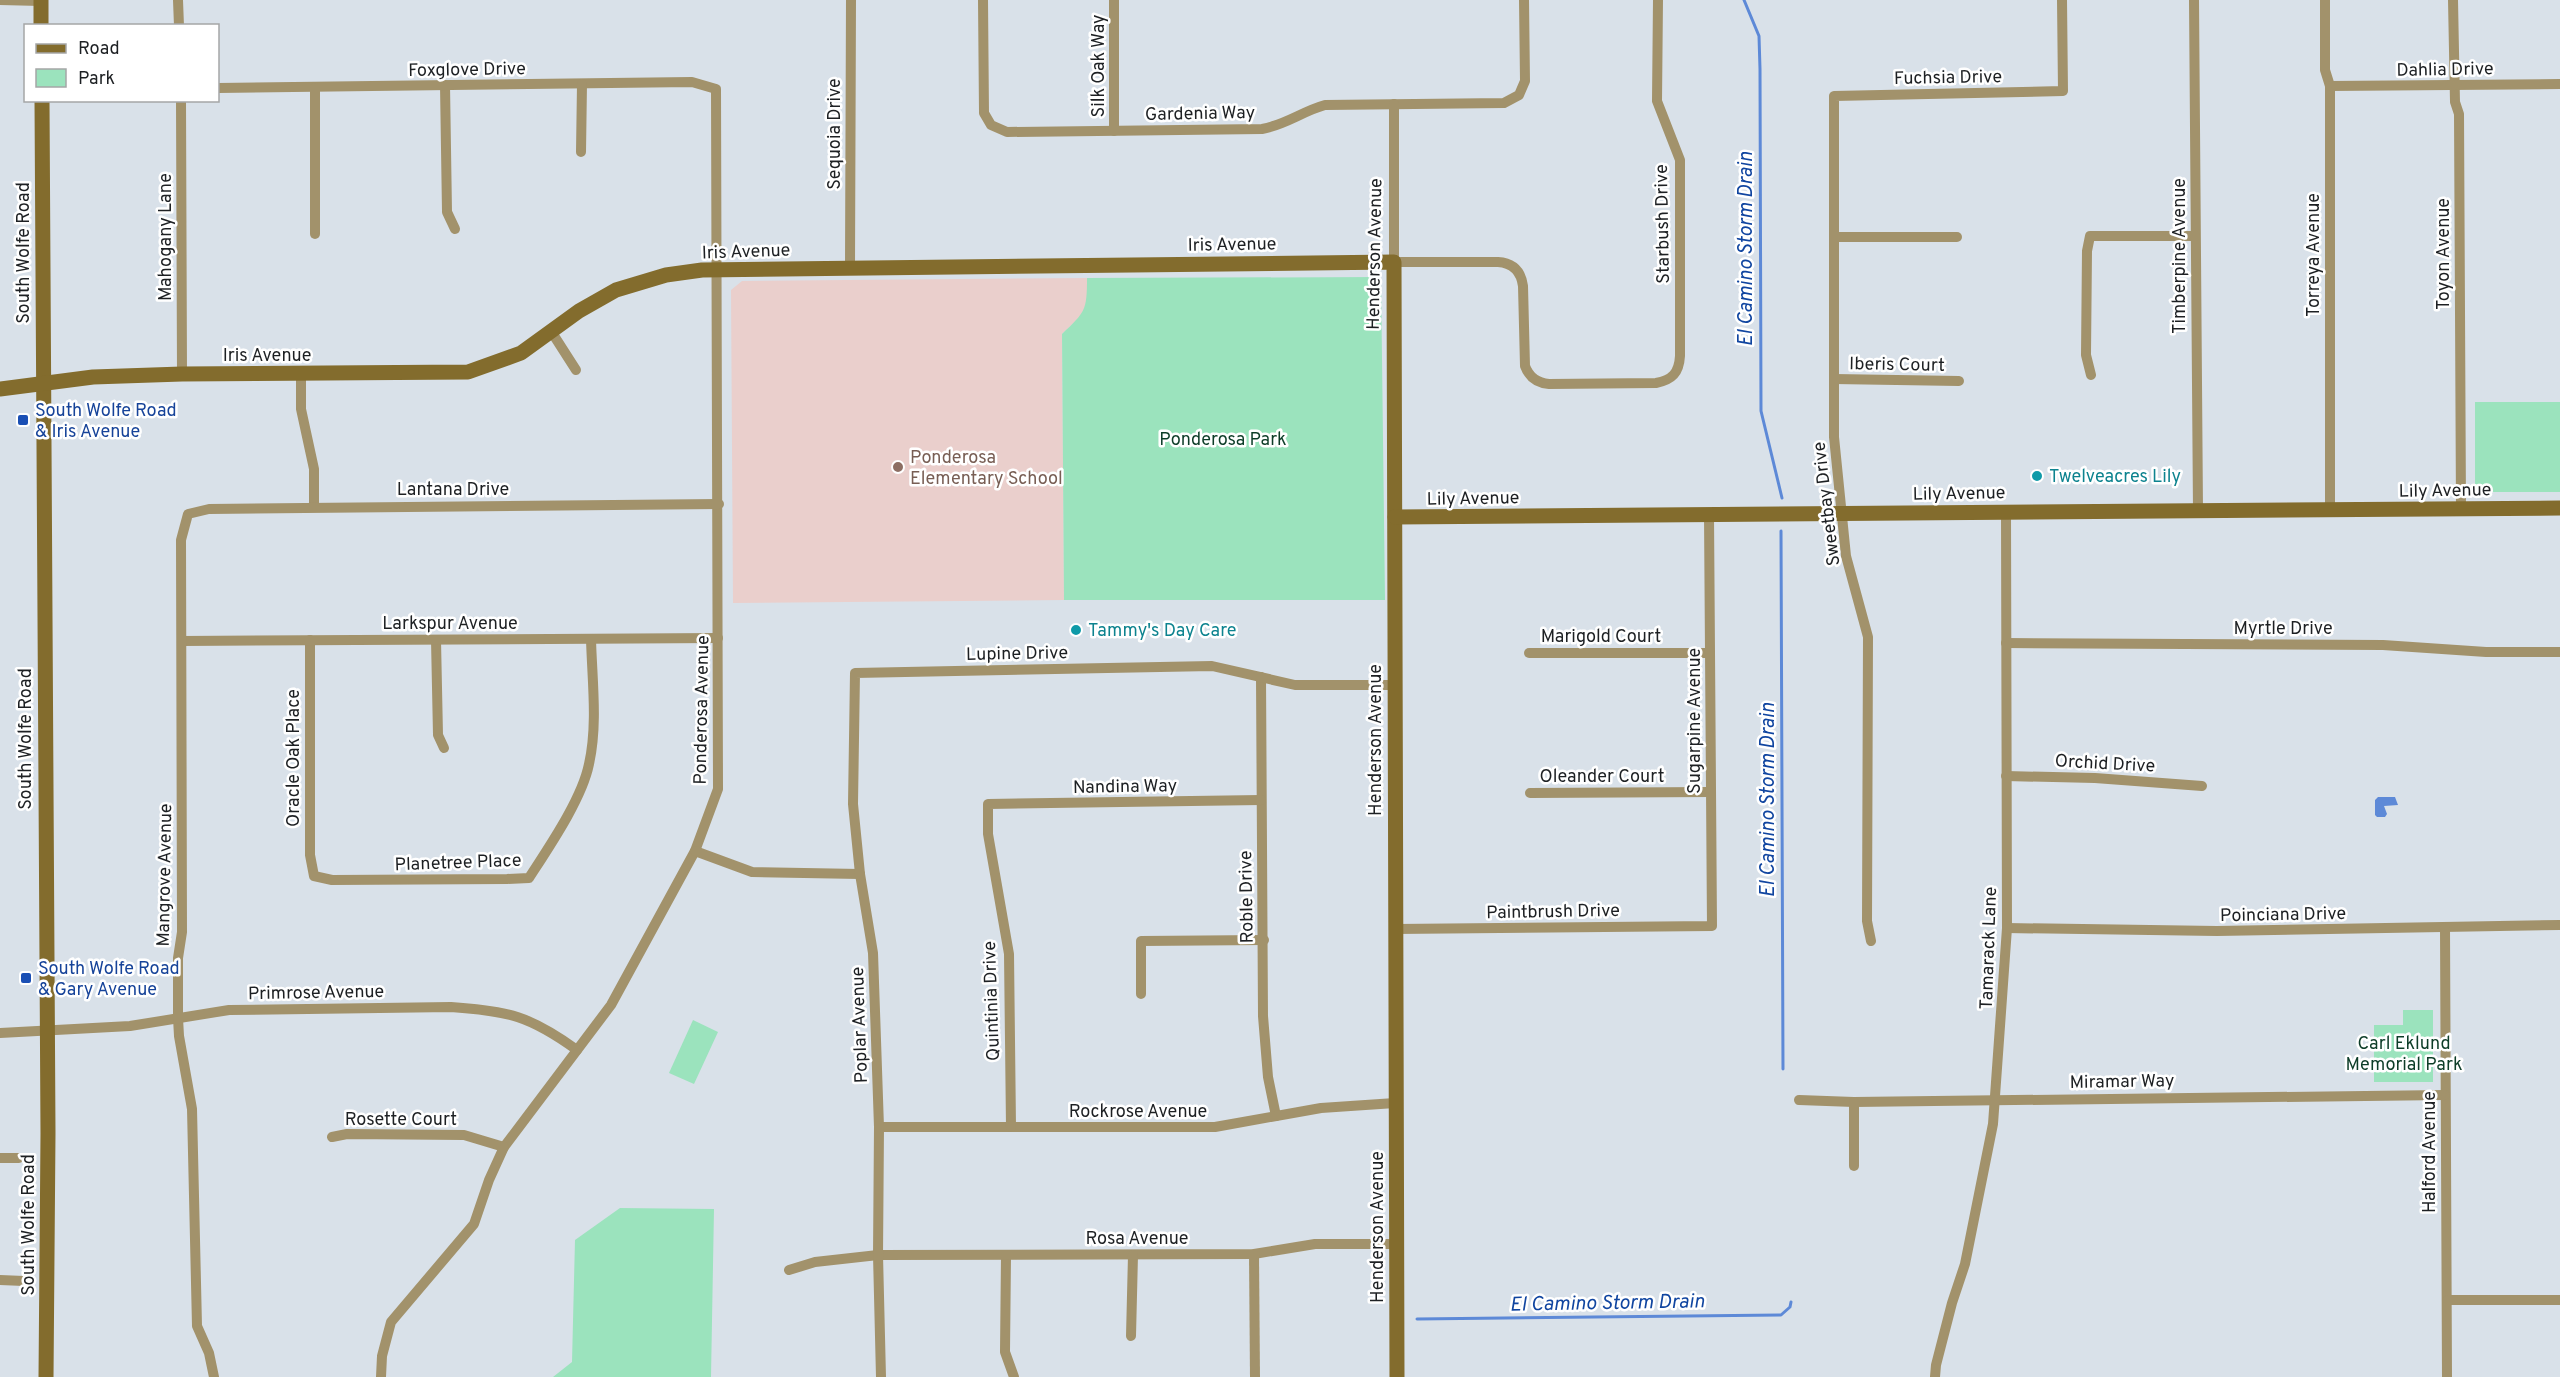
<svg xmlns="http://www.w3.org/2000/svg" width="2560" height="1377" viewBox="0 0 2560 1377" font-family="Overpass,sans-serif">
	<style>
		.education { fill: #eacfcc }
		.green { fill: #9be3bd }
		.water { fill: #5d89d7 }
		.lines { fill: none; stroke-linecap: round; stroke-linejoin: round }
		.stream { stroke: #5d89d7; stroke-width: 3 }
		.street { stroke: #a2926b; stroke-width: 10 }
		.secondary { stroke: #836c2d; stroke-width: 15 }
		.transit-dot { fill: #1a4fb4; stroke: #fff; stroke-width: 2 }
		.education-dot { fill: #8d6e63; stroke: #fff; stroke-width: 2 }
		.culture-dot { fill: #0f9aa8; stroke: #fff; stroke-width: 2 }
		.labels { text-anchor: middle; stroke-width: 5; stroke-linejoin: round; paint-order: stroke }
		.street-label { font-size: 18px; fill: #1d2023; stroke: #fff }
		.transit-label { font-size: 18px; fill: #164399; stroke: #fff; text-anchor: start }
		.park-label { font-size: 18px; fill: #0d3d28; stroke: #fff }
		.education-label { font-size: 18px; fill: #785e54; stroke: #fff; text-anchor: start }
		.culture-label { font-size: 18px; fill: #0d838f; stroke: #fff; text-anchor: start }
		.water-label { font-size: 20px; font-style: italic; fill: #1045a0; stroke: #fff }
	</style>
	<rect width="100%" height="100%" fill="#d9e1e9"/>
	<path class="education" d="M1087,278v22l-4,14 -21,20 2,266 -331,3 -2,-313 11,-9z"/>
	<g class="green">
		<path d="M1381,277l4,323h-321l-2,-266c23,-22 25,-23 25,-56z"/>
		<rect x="2475" y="402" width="85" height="90"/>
		<path d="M2403,1010h30v72h-59v-57h29z"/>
		<path d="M693,1020l25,12 -24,52 -25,-11z"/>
		<path d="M620,1208l94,1 -3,168h-158l19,-15 3,-122z"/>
	</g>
	<path class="water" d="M2378,797h17l3,8 -14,1 3,8 -2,3h-8l-2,-2v-15z"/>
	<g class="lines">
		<g class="stream">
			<path d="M1744,0l15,36 1,33 1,342 21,87"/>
			<path d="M1781,531l2,538"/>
			<path d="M1417,1319l364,-4 9,-8 1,-5"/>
		</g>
		<g class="street">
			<path d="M0,0l41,1"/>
			<path d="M178,0l1,26"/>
			<path d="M983,0l1,113 7,12 16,7 255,-3c23,-4 41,-18 63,-24l179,-2 15,-8 6,-14 -1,-81"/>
			<path d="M1114,0v131"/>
			<path d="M2194,0l4,511"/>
			<path d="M2325,0v70l5,16v425"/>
			<path d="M2453,0l2,102 4,12 2,395"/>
			<path d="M445,85l2,127 8,17"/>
			<path d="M2330,86l230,-2"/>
			<path d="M218,88l474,-6 24,7 2,700 -23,62 -84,154 -107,142 -15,33 -15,44 -83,98 -9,34 -1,21"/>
			<path d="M181,100l1,274"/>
			<path d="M1394,104v158h104c15,1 23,9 25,24l2,80c4,11 12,17 24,18l107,-1c16,-3 23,-10 24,-27v-196l-23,-59 1,-101"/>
			<path d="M581,152l1,-68"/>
			<path d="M315,234v-146"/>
			<path d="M1834,237h123"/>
			<path d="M850,267l1,-267"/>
			<path d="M551,331l25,39"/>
			<path d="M301,375v34l13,60v38"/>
			<path d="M2091,375l-5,-20 1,-104 3,-15h105"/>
			<path d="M1834,379l125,2"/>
			<path d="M310,640v215l4,21 18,4 175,-1 22,-1c20,-31 53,-79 60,-114 9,-40 3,-85 2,-125"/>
			<path d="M436,640l2,95 6,13"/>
			<path d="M182,641l536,-3"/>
			<path d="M2006,643l377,2 103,7h74"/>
			<path d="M1529,653h181"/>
			<path d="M1261,677l2,339 5,61 8,39"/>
			<path d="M2006,776l89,2 107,8"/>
			<path d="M1530,793l181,-1"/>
			<path d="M695,851l57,21 108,2"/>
			<path d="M2007,928l210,3 343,-6"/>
			<path d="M2445,928l2,449"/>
			<path d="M1395,929l317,-3 -3,-411"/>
			<path d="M1871,941l-4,-20 1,-284 -22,-81 -12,-119v-341l229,-5 -1,-91"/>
			<path d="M1141,994v-53l123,-1"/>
			<path d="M0,1033l130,-7 99,-16 222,-3c58,4 79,9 126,43"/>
			<path d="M1799,1100l55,2 591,-7"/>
			<path d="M1854,1102v64"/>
			<path d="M879,1127h336l106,-19 74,-5"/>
			<path d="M1011,1127l-2,-173 -21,-120v-30l273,-4"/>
			<path d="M332,1137l15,-3 117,1 40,12"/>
			<path d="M0,1158h19"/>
			<path d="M1254,1254l1,123"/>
			<path d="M1006,1256l-1,96 9,25"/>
			<path d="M789,1270l26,-8 63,-7 376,-1 61,-10h82"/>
			<path d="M0,1280l24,1"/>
			<path d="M2448,1300h112"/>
			<path d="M1131,1336l2,-81"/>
			<path d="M214,1377l-5,-24 -12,-27 -5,-217 -13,-73 -1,-18v-60l4,-26 -1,-392 7,-26 21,-5 510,-5"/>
			<path d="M881,1377l-3,-122 1,-128 -6,-174 -13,-79 -7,-70 2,-131 357,-7 83,19h99"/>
			<path d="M1935,1377l1,-12 16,-62 13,-39 28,-140 14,-196 -1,-416"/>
		</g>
		<g class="secondary">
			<path d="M41,0v26"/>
			<path d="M42,100l6,1033 -2,244"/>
			<path d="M0,389l93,-12 89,-3 286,-2 53,-19 58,-42 37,-21 50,-15 36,-5 692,-8 3,1115"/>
			<path d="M1395,517l1165,-9"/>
		</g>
	</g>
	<g class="transit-dot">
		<rect x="17" y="414" width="12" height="12" rx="3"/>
		<rect x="20" y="972" width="12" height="12" rx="3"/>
	</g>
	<circle class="education-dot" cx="898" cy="467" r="6"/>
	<g class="culture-dot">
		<circle cx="2037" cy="476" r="6"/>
		<circle cx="1076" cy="630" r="6"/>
	</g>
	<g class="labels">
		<g class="street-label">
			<text transform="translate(1098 66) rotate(-90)" y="6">Silk Oak Way</text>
			<text transform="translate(467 69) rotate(-1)" y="6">Foxglove Drive</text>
			<text transform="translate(2445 69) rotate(-1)" y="6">Dahlia Drive</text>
			<text transform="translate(1948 77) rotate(-1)" y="6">Fuchsia Drive</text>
			<text transform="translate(1200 113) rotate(-1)" y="6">Gardenia Way</text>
			<text transform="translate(834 134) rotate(-90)" y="6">Sequoia Drive</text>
			<text transform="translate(1662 224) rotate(-91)" y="6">Starbush Drive</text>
			<text transform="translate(165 237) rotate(-90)" y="6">Mahogany Lane</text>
			<text transform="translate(1232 244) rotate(-1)" y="6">Iris Avenue</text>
			<text transform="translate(746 251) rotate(-2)" y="6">Iris Avenue</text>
			<text transform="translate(23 253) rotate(-90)" y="6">South Wolfe Road</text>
			<text transform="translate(1374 254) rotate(-89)" y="6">Henderson Avenue</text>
			<text transform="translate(2443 254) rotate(-90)" y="6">Toyon Avenue</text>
			<text transform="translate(2313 255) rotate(-90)" y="6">Torreya Avenue</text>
			<text transform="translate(2179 256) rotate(-90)" y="6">Timberpine Avenue</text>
			<text x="267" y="361">Iris Avenue</text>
			<text transform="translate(1897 364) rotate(1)" y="6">Iberis Court</text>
			<text x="453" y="495">Lantana Drive</text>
			<text transform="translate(2445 490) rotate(-1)" y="6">Lily Avenue</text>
			<text transform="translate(1959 493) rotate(-1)" y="6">Lily Avenue</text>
			<text transform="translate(1473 498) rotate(-1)" y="6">Lily Avenue</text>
			<text transform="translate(1826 504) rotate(-97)" y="6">Sweetbay Drive</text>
			<text x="450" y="629">Larkspur Avenue</text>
			<text x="2283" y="634">Myrtle Drive</text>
			<text x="1601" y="642">Marigold Court</text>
			<text transform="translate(1017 653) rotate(-1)" y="6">Lupine Drive</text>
			<text transform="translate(701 710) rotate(-89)" y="6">Ponderosa Avenue</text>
			<text transform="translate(1694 721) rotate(-90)" y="6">Sugarpine Avenue</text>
			<text transform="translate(25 739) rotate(-90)" y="6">South Wolfe Road</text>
			<text transform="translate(1375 740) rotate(-90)" y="6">Henderson Avenue</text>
			<text transform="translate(293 758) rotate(-90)" y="6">Oracle Oak Place</text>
			<text transform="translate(2105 763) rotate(3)" y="6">Orchid Drive</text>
			<text x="1602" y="782">Oleander Court</text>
			<text transform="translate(1125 786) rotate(-1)" y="6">Nandina Way</text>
			<text transform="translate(458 862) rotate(-2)" y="6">Planetree Place</text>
			<text transform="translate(164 875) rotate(-89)" y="6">Mangrove Avenue</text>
			<text transform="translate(1246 897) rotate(-91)" y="6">Roble Drive</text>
			<text transform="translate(1553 911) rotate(-1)" y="6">Paintbrush Drive</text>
			<text transform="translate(2283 914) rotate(-1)" y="6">Poinciana Drive</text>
			<text transform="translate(1988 948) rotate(-88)" y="6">Tamarack Lane</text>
			<text transform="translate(316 992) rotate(-1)" y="6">Primrose Avenue</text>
			<text transform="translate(991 1001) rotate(-92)" y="6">Quintinia Drive</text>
			<text transform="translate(859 1025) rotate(-92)" y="6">Poplar Avenue</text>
			<text transform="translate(2122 1081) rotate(-1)" y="6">Miramar Way</text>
			<text x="1138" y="1117">Rockrose Avenue</text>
			<text x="401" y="1125">Rosette Court</text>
			<text transform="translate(2429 1152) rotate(-90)" y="6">Halford Avenue</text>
			<text transform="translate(28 1225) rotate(-90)" y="6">South Wolfe Road</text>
			<text transform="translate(1377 1227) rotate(-90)" y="6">Henderson Avenue</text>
			<text x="1137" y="1244">Rosa Avenue</text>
		</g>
		<g class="transit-label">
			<text x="35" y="416">South Wolfe Road<tspan x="35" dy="21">&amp; Iris Avenue</tspan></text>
			<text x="38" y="974">South Wolfe Road<tspan x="38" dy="21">&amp; Gary Avenue</tspan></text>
		</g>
		<g class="park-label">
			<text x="1223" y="445">Ponderosa Park</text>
			<text x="2404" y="1049">Carl Eklund<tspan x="2404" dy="21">Memorial Park</tspan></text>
		</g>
		<g class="education-label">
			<text x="910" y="463">Ponderosa<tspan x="910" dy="21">Elementary School</tspan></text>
		</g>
		<g class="culture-label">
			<text x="2049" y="482">Twelveacres Lily</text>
			<text x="1088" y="636">Tammy's Day Care</text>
		</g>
		<g class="water-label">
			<text transform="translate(1745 249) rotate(-90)" y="7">El Camino Storm Drain</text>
			<text transform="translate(1767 800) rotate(-90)" y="7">El Camino Storm Drain</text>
			<text transform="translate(1607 1302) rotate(-1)" y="7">El Camino Storm Drain</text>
		</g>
	</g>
	<rect x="24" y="24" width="195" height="78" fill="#ffffff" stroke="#a5a6a7" stroke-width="1.5"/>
	<rect x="36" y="44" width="30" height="9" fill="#836c2d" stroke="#a5a6a7" stroke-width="1.5"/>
	<text x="78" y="54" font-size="18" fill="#1d2023">Road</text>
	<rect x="36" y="69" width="30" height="18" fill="#9be3bd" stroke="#a5a6a7" stroke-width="1.5"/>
	<text x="78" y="84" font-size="18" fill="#1d2023">Park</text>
</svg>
